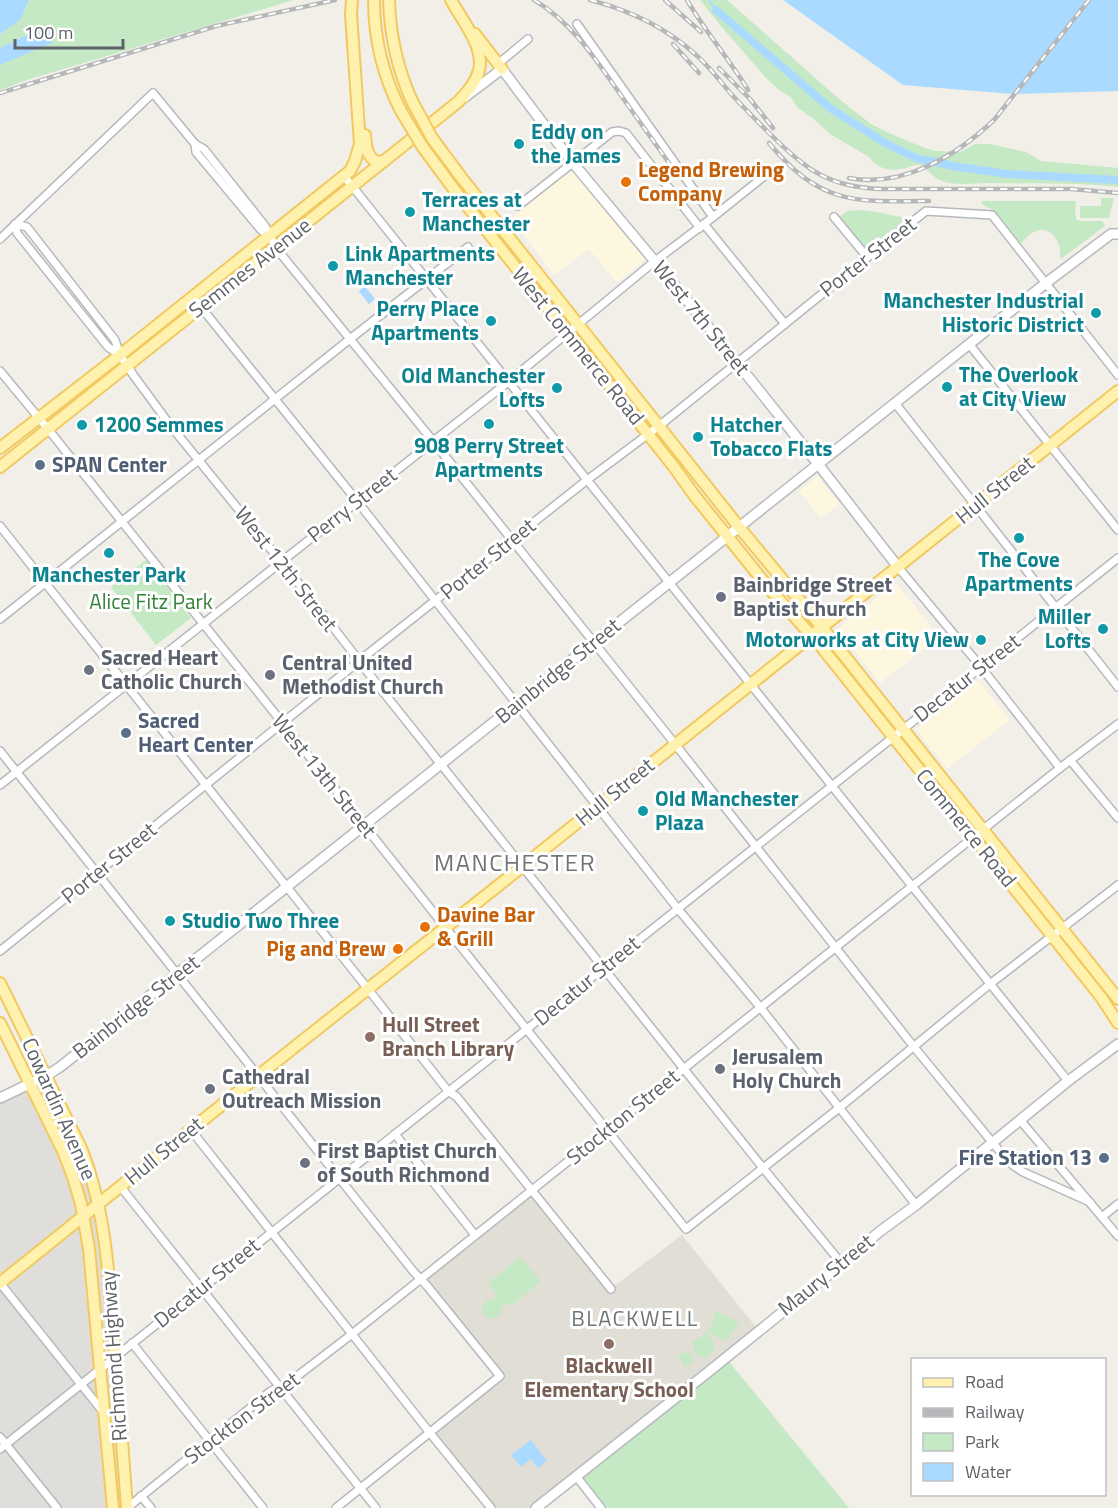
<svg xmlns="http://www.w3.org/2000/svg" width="1118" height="1508" viewBox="0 0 1118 1508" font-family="'Titillium Web',sans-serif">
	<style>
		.commercial { fill: #fef7e0 }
		.industrial { fill: #e0deda }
		.education { fill: #e1ded6 }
		.green { fill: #c5e8c5 }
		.water { fill: #aadaff }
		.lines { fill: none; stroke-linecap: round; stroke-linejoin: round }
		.stream { stroke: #aadaff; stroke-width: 2 }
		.canal { stroke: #aadaff; stroke-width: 8 }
		.street-casing { stroke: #b5b8bc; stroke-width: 10 }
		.secondary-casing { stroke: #b6babf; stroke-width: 12 }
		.primary-casing { stroke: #f2c960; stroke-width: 14 }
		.street { stroke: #fff; stroke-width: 7 }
		.secondary { stroke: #fff; stroke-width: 9 }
		.primary { stroke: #fff2af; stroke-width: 10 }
		.rail-casing { stroke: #b6b7b8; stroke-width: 4.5 }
		.rail { stroke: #fff; stroke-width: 2; stroke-dasharray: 7; stroke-linecap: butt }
		.primary-bridge-casing { stroke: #f2c960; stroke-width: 14; stroke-linecap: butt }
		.primary-bridge { stroke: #fff2af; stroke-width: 10 }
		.culture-dot { fill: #0f9aa8; stroke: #fff; stroke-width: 2 }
		.food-dot { fill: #e8710a; stroke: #fff; stroke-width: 2 }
		.service-dot { fill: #5c6f8a; stroke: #fff; stroke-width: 2 }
		.worship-dot { fill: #6b7280; stroke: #fff; stroke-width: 2 }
		.education-dot { fill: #8d6e63; stroke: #fff; stroke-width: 2 }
		.labels { text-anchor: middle; stroke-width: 6; stroke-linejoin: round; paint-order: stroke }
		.culture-label { font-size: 21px; font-weight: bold; fill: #0d838f; stroke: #fff; text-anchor: start }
		.food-label { font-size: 21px; font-weight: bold; fill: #c56008; stroke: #fff; text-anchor: start }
		.street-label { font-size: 21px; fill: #5f6368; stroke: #fff }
		.service-label { font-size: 21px; font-weight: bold; fill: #4e5e75; stroke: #fff; text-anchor: start }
		.worship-label { font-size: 21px; font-weight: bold; fill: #5b616d; stroke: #fff; text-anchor: start }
		.park-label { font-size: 21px; fill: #348238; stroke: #fff }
		.education-label { font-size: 21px; font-weight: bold; fill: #785e54; stroke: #fff; text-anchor: start }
		.neighbourhood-label { font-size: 22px; letter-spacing: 1.5px; fill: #70757a; stroke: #fff }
		.quarter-label { font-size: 24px; letter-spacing: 1.5px; fill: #70757a; stroke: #fff }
	</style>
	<rect width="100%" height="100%" fill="#f1efe8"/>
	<g class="commercial">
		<path d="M573,168l74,90 -30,25 -28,-34 -35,26 -43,-57z"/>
		<path d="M817,476l23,28 -19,14 -22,-27z"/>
		<path d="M896,583l43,54 -59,46 -43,-54z"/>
		<path d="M978,680l32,40 -63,49 -31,-40z"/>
	</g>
	<path class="industrial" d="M40,1081l60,130 26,297h-126v-408z"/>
	<path class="education" d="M531,1190l79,99 72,-54 77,96 -223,177h-45l-61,-75 70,-57 -80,-97z"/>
	<g class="green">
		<path d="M30,0h264l-264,79 -30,11v-25l52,-23 -6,-15 -9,3 -37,18v-14l3,-1 23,-25 2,-6z"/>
		<path d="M700,0h27l112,99 32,25 20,10 34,14 11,3 24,1 15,-8h14l37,8 15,9 77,7v19c-43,-5 -87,-3 -130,-4 -15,0 -32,3 -46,-2 -9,-3 -14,-13 -23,-16 -5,-1 -8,2 -13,3 -15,4 -27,2 -37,-11l-39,-23 -15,-14 -18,-13 -6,-10 -12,-7 -13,-12 -45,-52z"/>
		<path d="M1101,198h13l-5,20h-29v-12h21z"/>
		<path d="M981,201h95l-1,13 2,6 6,1h18l2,1 2,4 -44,33c-2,-5 0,-10 -2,-14 -8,-21 -26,-18 -37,-2h-2l-6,-5 -23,-29 -8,-4z"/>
		<path d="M860,210l17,2 32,7 -41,32 -29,-34 9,-6z"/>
		<path d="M146,560l45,58 -35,27 -45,-58z"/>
		<path d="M520,1257l21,24 -30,25 -4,-4 -5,5c-3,22 -30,9 -15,-7l8,-1 1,-5 -8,-11z"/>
		<path d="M715,1311l24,11 -13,19 -18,-8c6,11 10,14 -1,24l-10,-1 -5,-14c14,-6 21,-16 23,-31z"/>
		<path d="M690,1351l4,11 -10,5 -6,-11z"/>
		<path d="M726,1358l123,150h-248l-25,-32z"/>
	</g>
	<g class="water">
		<path d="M0,0h30l-2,2 -7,17 -19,14 -2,1z"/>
		<path d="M783,0h335v91l-105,3 -110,-9z"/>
		<path d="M47,27l7,5 -2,11 -52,22v-17l37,-18z"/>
		<path d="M363,284l12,15 -6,5 -12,-15 2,2 5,-4z"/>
		<path d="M531,1440l16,21 -9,7 -7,-9 -10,8 -10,-12z"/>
	</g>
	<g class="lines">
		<path class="stream" d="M709,0l7,10"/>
		<path class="canal" d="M716,10l114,98 55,35 31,15 37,8 54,8 111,6"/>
		<g class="street-casing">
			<g id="street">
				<path d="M577,24l136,193 -9,7 81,100"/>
				<path d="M498,64l30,-25"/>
				<path d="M195,144l9,5 61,77 11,22 157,193 242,303 239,303 92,112 8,7 9,6 67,30"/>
				<path d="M344,176l724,905"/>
				<path d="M518,206l94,-74 7,-1 7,2 74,95"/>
				<path d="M713,217l59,-47"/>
				<path d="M834,217l33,40"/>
				<path d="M0,239l153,-146 42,51 1,8 65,78 8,5"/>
				<path d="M192,296l165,205 321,408 82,98 156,198"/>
				<path d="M969,344l149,186"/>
				<path d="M120,355l-12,-8 -91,-114 -2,-9 12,3 88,113 5,15 14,21 36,49 142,175 72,93 379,475 79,96"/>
				<path d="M0,371l48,58 638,800 153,-121 151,-124 128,-99"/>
				<path d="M895,403l223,284"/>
				<path d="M0,526l368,463 80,102 9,6 154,192"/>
				<path d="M898,567l83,100 79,101"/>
				<path d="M0,619l350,-280 118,-92"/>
				<path d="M0,751l413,520 15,16 72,89 -164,132"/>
				<path d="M1070,760l48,58"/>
				<path d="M0,785l508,-403 147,-121 49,-37"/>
				<path d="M0,951l359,-290 228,-181 72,-54 195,-158 72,-57 66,4 126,160"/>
				<path d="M1020,1120l98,116"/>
				<path d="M191,1130l239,303 61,75"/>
				<path d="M395,1134l80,101"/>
				<path d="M120,1186l256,322"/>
				<path d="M1102,1217l16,-13"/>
				<path d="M0,1283l104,130"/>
				<path d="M132,1343l131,165"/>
				<path d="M0,1437l57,71"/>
				<path d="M0,1449l1118,-891"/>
				<path d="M576,1476l25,32"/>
				<path d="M141,1496l10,12"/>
				<path d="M127,1508l144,-117 16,-7 65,-50 708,-566 58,-44"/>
			</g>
		</g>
		<g class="secondary-casing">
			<g id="secondary">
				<path d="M465,97l37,-28 71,94 109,131 136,170 80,103"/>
				<path d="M0,1098l46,-22 14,-9 986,-784 65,-49h7"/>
				<path d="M536,1508l171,-135 135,-109 37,-32 37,-27 152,-124 50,-37"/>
			</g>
		</g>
		<g class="primary-casing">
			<g id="primary">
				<path d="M374,0c0,39 9,76 27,111"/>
				<path d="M389,0c1,36 8,68 23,101"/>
				<path d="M475,34l27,35"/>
				<path d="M365,135c1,11 1,21 12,27l7,-1"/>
				<path d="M432,138l29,39 278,350 77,93 302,379"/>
				<path d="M422,146l31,42 221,279 20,28 33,41 41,51 51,57 282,353 17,26"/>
				<path d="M0,448l120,-93 230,-184 5,-10 5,-17 -9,-130 1,-14"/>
				<path d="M0,467l458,-365c8,-9 18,-19 21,-32 6,-23 -18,-51 -28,-70"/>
				<path d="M0,983l81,165c25,62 28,129 33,195 5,55 9,110 13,165"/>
				<path d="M0,1023l63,128 10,26 8,27 8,45 24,259"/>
				<path d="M0,1283l258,-207 265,-210 595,-475"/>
			</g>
		</g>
		<use href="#street" class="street"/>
		<use href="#secondary" class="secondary"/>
		<use href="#primary" class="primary"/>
		<g class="rail-casing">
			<g id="rail">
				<path d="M534,0c36,21 60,57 84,91 18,26 37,52 56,79"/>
				<path d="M590,0c39,10 75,27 105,54 14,12 25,27 37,41 12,13 25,26 38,39 37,36 58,53 111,55h190l47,4"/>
				<path d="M665,0l36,32"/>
				<path d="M687,0c18,31 42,59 61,90"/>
				<path d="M673,44l26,29"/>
				<path d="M719,68l31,31 23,29"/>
				<path d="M0,93l216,-67 119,-26"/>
				<path d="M769,143c51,62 86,59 160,58"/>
				<path d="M849,178c54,10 107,-22 145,-58l95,-120"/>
			</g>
		</g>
		<use href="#rail" class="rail"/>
		<g class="primary-bridge-casing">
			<g id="primary-bridge">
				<path d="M412,101l20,37"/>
				<path d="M401,111l21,35"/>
			</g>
		</g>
		<use href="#primary-bridge" class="primary-bridge"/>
	</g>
	<g class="culture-dot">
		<circle cx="519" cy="144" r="6"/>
		<circle cx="410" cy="212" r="6"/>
		<circle cx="333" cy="266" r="6"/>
		<circle cx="1096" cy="313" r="6"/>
		<circle cx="491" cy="321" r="6"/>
		<circle cx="947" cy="387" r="6"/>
		<circle cx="557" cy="388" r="6"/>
		<circle cx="489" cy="424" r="6"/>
		<circle cx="82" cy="425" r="6"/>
		<circle cx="698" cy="437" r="6"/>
		<circle cx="1019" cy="538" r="6"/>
		<circle cx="109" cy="553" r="6"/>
		<circle cx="1103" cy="629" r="6"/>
		<circle cx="981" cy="640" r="6"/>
		<circle cx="643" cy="811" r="6"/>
		<circle cx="170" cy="921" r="6"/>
	</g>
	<g class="food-dot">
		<circle cx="626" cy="182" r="6"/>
		<circle cx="425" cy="927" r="6"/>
		<circle cx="398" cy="949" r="6"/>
	</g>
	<g class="service-dot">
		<circle cx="40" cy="465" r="6"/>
		<circle cx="126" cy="733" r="6"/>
		<circle cx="1104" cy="1158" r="6"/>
	</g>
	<g class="worship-dot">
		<circle cx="721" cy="597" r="6"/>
		<circle cx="89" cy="670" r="6"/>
		<circle cx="270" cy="675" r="6"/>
		<circle cx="720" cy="1069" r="6"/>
		<circle cx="210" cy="1089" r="6"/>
		<circle cx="305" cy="1163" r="6"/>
	</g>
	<g class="education-dot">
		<circle cx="370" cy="1037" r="6"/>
		<circle cx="609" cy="1344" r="6"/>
	</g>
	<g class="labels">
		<g class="culture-label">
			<text x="531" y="139">Eddy on<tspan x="531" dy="24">the James</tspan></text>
			<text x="422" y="207">Terraces at<tspan x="422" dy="24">Manchester</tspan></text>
			<text x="345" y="261">Link Apartments<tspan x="345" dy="24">Manchester</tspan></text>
			<text x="1084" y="308" text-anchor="end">Manchester Industrial<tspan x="1084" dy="24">Historic District</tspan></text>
			<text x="479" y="316" text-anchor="end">Perry Place<tspan x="479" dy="24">Apartments</tspan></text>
			<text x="959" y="382">The Overlook<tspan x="959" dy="24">at City View</tspan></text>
			<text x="545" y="383" text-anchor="end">Old Manchester<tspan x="545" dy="24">Lofts</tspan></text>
			<text x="94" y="432">1200 Semmes</text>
			<text x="710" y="432">Hatcher<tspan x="710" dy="24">Tobacco Flats</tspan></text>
			<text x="489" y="453" text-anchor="middle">908 Perry Street<tspan x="489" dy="24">Apartments</tspan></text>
			<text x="1019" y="567" text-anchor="middle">The Cove<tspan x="1019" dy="24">Apartments</tspan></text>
			<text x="109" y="582" text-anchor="middle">Manchester Park</text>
			<text x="1091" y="624" text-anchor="end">Miller<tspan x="1091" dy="24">Lofts</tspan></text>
			<text x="969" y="647" text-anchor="end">Motorworks at City View</text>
			<text x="655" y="806">Old Manchester<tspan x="655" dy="24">Plaza</tspan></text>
			<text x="182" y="928">Studio Two Three</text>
		</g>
		<g class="food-label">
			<text x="638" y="177">Legend Brewing<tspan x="638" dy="24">Company</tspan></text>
			<text x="437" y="922">Davine Bar<tspan x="437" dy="24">&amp; Grill</tspan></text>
			<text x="386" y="956" text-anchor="end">Pig and Brew</text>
		</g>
		<g class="street-label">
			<text transform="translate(868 257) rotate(-38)" y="7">Porter Street</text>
			<text transform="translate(250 268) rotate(-38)" y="7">Semmes Avenue</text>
			<text transform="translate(701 318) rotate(51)" y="7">West 7th Street</text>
			<text transform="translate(578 346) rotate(51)" y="7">West Commerce Road</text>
			<text transform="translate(995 490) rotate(-39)" y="7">Hull Street</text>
			<text transform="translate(352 505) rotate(-38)" y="7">Perry Street</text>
			<text transform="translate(488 559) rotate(-39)" y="7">Porter Street</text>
			<text transform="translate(286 569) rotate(52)" y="7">West 12th Street</text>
			<text transform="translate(558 671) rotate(-39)" y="7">Bainbridge Street</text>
			<text transform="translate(967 678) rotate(-38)" y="7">Decatur Street</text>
			<text transform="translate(324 776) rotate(51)" y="7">West 13th Street</text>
			<text transform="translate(615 792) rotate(-39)" y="7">Hull Street</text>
			<text transform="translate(966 828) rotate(51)" y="7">Commerce Road</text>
			<text transform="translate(109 863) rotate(-39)" y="7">Porter Street</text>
			<text transform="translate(587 981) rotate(-39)" y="7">Decatur Street</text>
			<text transform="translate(136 1007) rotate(-38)" y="7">Bainbridge Street</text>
			<text transform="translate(59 1109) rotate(66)" y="7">Cowardin Avenue</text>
			<text transform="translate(623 1117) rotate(-39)" y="7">Stockton Street</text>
			<text transform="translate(164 1151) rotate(-39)" y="7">Hull Street</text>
			<text transform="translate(826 1275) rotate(-39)" y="7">Maury Street</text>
			<text transform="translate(207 1283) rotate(-39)" y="7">Decatur Street</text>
			<text transform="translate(114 1356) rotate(-94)" y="7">Richmond Highway</text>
			<text transform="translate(242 1418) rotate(-37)" y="7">Stockton Street</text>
		</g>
		<g class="service-label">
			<text x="52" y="472">SPAN Center</text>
			<text x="138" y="728">Sacred<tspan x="138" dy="24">Heart Center</tspan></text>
			<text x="1092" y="1165" text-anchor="end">Fire Station 13</text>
		</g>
		<g class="worship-label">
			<text x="733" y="592">Bainbridge Street<tspan x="733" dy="24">Baptist Church</tspan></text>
			<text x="101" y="665">Sacred Heart<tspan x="101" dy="24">Catholic Church</tspan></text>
			<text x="282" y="670">Central United<tspan x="282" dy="24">Methodist Church</tspan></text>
			<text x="732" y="1064">Jerusalem<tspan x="732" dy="24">Holy Church</tspan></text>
			<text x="222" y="1084">Cathedral<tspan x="222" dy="24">Outreach Mission</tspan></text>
			<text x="317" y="1158">First Baptist Church<tspan x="317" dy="24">of South Richmond</tspan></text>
		</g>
		<g class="park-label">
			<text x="151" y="609">Alice Fitz Park</text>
		</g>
		<g class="education-label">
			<text x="382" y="1032">Hull Street<tspan x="382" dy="24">Branch Library</tspan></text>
			<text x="609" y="1373" text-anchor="middle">Blackwell<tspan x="609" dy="24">Elementary School</tspan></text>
		</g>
		<g class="neighbourhood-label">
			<text x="635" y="1326">BLACKWELL</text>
		</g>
		<g class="quarter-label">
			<text x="515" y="871">MANCHESTER</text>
		</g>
	</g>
	<rect x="911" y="1358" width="195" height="138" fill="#ffffff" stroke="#bfc1c3" stroke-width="1.5"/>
	<rect x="923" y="1378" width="30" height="9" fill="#fff2af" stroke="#bfc1c3" stroke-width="1.5"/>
	<text x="965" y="1388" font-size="18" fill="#5f6368">Road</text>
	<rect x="923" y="1408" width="30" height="9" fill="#b6b7b8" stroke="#bfc1c3" stroke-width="1.5"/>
	<text x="965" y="1418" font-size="18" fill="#5f6368">Railway</text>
	<rect x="923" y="1433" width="30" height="18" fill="#c5e8c5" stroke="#bfc1c3" stroke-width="1.5"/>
	<text x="965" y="1448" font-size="18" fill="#5f6368">Park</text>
	<rect x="923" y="1463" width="30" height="18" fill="#aadaff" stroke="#bfc1c3" stroke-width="1.5"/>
	<text x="965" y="1478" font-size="18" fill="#5f6368">Water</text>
	<path d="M15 39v9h108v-9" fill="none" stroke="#5f6368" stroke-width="3"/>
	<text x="24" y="39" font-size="18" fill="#5f6368" stroke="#ffffff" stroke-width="4.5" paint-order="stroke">100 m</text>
</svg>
